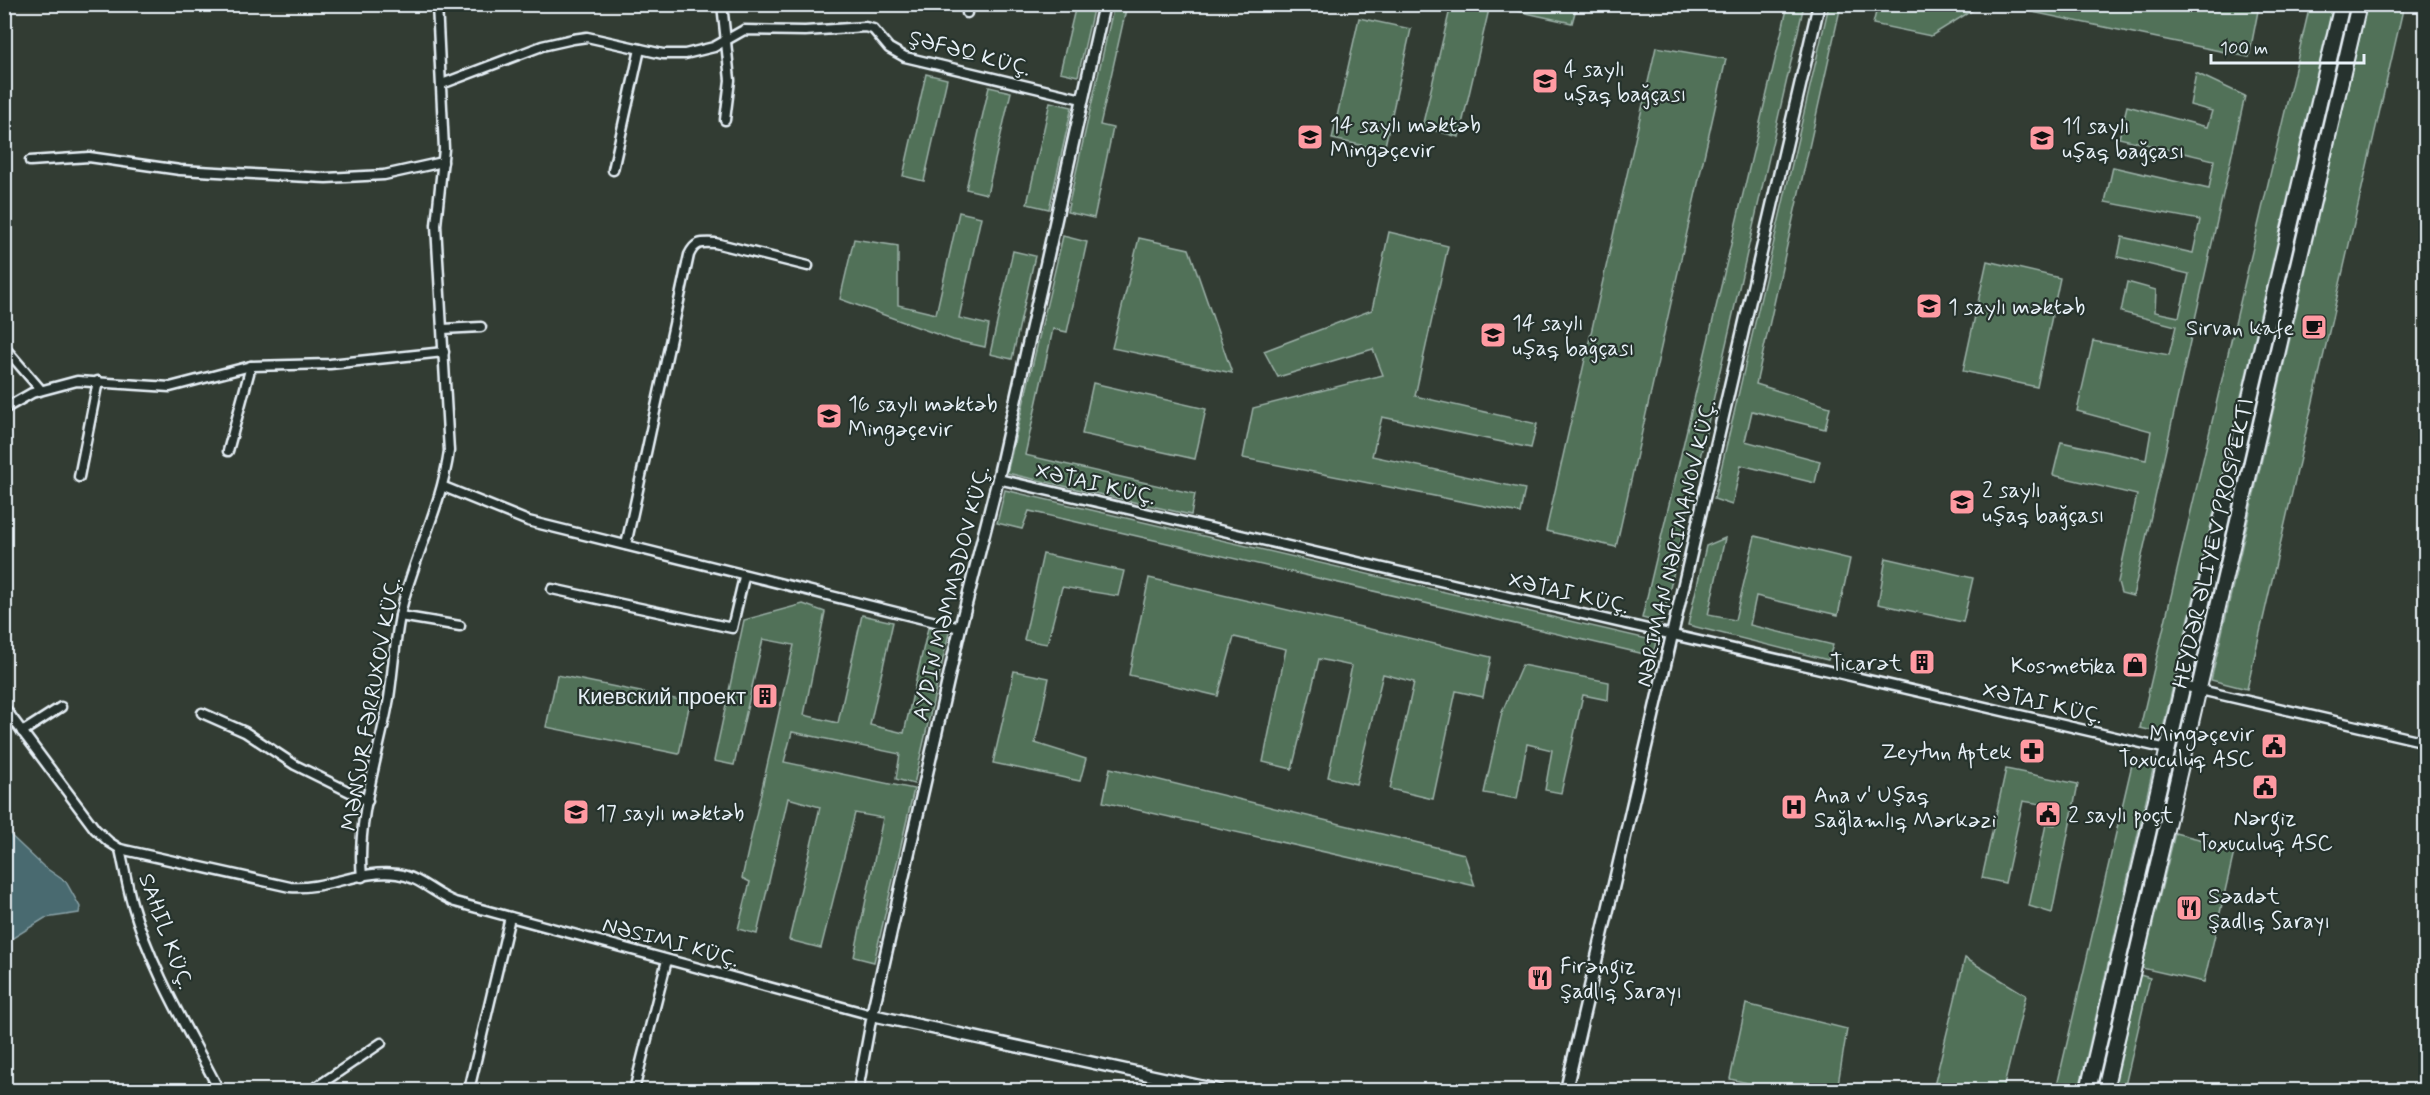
<svg xmlns="http://www.w3.org/2000/svg" width="2430" height="1095" viewBox="0 0 2430 1095" font-family="Mynerve,sans-serif">
	<style>
		.green { fill: #517159; stroke: #9cb1a8; stroke-width: 1.5 }
		.water { fill: #486a6f; stroke: #88a0a6; stroke-width: 1.5 }
		.lines { fill: none; stroke-linecap: round; stroke-linejoin: round }
		.minor-casing { stroke: #e8f1f8; stroke-width: 13 }
		.tertiary-casing { stroke: #e8f1f8; stroke-width: 15 }
		.primary-casing { stroke: #e8f1f8; stroke-width: 18 }
		.minor { stroke: #26332d; stroke-width: 8 }
		.tertiary { stroke: #26332d; stroke-width: 10 }
		.primary { stroke: #26332d; stroke-width: 14 }
		.labels { text-anchor: middle; stroke-width: 4.5; stroke-linejoin: round; paint-order: stroke }
		.street-label { font-size: 22px; fill: #e8f1f8; stroke: #26332d }
		.poi-label { font-size: 22px; fill: #e8f1f8; stroke: #26332d; text-anchor: start }
	</style>
	<rect width="100%" height="100%" fill="#323c33"/>
	<filter id="ink" filterUnits="userSpaceOnUse"><feTurbulence type="fractalNoise" baseFrequency=".0167" numOctaves="2"/><feDisplacementMap in="SourceGraphic" scale="12" xChannelSelector="R" yChannelSelector="G"/><feConvolveMatrix kernelMatrix="1 2 1 2 8 2 1 2 1" color-interpolation-filters="sRGB"/></filter>
	<g filter="url(#ink)">
		<g class="green">
			<path d="M1878,4h112v1l-14,3 -45,28 -58,-12z"/>
			<path d="M2230,4l28,7 -9,46 -250,-52z"/>
			<path d="M1076,5h18l-16,71 -18,-4z"/>
			<path d="M1114,5h13l-27,120 13,3 -19,90 -27,-6z"/>
			<path d="M1451,5h126l-5,18 -82,-18 -31,132 -37,-10z"/>
			<path d="M1788,5h16l-142,618 -20,-5z"/>
			<path d="M1829,5h12l-85,379 74,23 -5,22 -73,-18 -7,30 75,20 -5,22 -74,-18 -9,40 -18,-6z"/>
			<path d="M2310,5h23l-171,728 -22,-5z"/>
			<path d="M2367,5h37l-157,684 -36,-9z"/>
			<path d="M1359,18l52,11 -27,121 -52,-11z"/>
			<path d="M1656,47l70,12 -110,488 -70,-16z"/>
			<path d="M2196,73l49,23 -112,500 -12,-3 -3,-11 19,-87 -84,-20 8,-33 85,18 5,-29 -74,-20 16,-70 76,14 7,-29 -55,-14 6,-30 29,8 -1,22 24,5 10,-43 -71,-17 4,-20 71,16 7,-33 -95,-18 8,-35 96,22 5,-29 -95,-22 8,-32 80,21 5,-16 -22,-6z"/>
			<path d="M926,74l21,5 -23,102 -21,-5z"/>
			<path d="M989,87l22,5 -24,102 -21,-5z"/>
			<path d="M1050,102l22,5 -23,102 -22,-5z"/>
			<path d="M959,212l22,5 -22,101 30,7 -4,22 -32,-7 -113,-41 14,-60 44,7v59l38,9z"/>
			<path d="M1389,232l59,14 -33,150 122,28 -6,24 -149,-31 -10,39 153,33 -5,24 -277,-55 10,-50 130,-33 -10,-26 -95,28 -14,-26 108,-41z"/>
			<path d="M1063,236l24,6 -20,90 -14,-3 -28,126 170,39 -4,21 -184,-42z"/>
			<path d="M1139,238l50,11 43,124 -120,-25z"/>
			<path d="M1013,251l22,5 -23,103 -22,-5z"/>
			<path d="M1987,261l73,17 -23,109 -74,-16z"/>
			<path d="M1093,383l113,26 -11,50 -113,-25z"/>
			<path d="M1005,490l651,151 -3,15 -624,-145 -7,18 -25,-6z"/>
			<path d="M1755,536l95,23 -12,56 -82,-19 -6,29 83,20 -5,15 -140,-35 18,-79 19,-8 -17,77 27,5z"/>
			<path d="M1043,554l81,17 -6,25 -56,-9 -15,57 -23,-4z"/>
			<path d="M1886,558l87,20 -10,44 -85,-18z"/>
			<path d="M1149,578l342,79 -8,40 -27,-6 -23,108 -43,-10 24,-107 -31,-8 -27,110 -28,-7 24,-111 -33,-7 -27,110 -29,-7 23,-113 -52,-12 -16,59 -89,-21z"/>
			<path d="M803,604l22,8 -21,103 34,8 24,-108 31,7 -23,103 34,8 24,-105 21,5 -35,151 -18,-5 4,-25 -108,-22 -8,30 130,27 -40,173 -20,-5 29,-139 -28,-5 -34,135 -32,-8 31,-133 -32,-9 -31,136 -19,-5 12,-47 -8,-4 52,-233 -31,-6 -29,126 -20,-4 30,-141z"/>
			<path d="M1522,665l87,17 -1,18 -25,-5 -22,98 -16,-3 7,-40 -25,-6 -10,55 -33,-6 18,-81z"/>
			<path d="M1014,671l35,7 -14,65 51,16 -6,22 -87,-18z"/>
			<path d="M557,675l133,27 -11,52 -133,-27z"/>
			<path d="M2133,760l21,5 -75,325h-23z"/>
			<path d="M1110,768l354,86 11,32 -372,-84z"/>
			<path d="M2006,769l72,15 -26,129 -23,-7 17,-82 9,1 3,-18 -35,-6 -18,82 -23,-5z"/>
			<path d="M2175,833l60,15 -31,134 -62,-14z"/>
			<path d="M1965,958l61,37 -23,95h-70z"/>
			<path d="M2140,975l10,3 -26,112h-10z"/>
			<path d="M1746,1004l101,25 -10,61h-59l-48,-11z"/>
		</g>
		<path class="water" d="M5,830l38,36 23,16 14,25 -1,6 -34,5 -40,25z"/>
		<g class="lines">
			<g class="minor-casing">
				<g id="minor">
					<path d="M722,4l8,76 -5,40"/>
					<path d="M967,13l1,-9"/>
					<path d="M442,84l100,-38 31,-7 14,-2 76,17h22l29,-7 30,-17 61,1 60,-4 8,2 16,19 16,9 177,42"/>
					<path d="M30,161l59,-4 91,13 146,8 58,-3 59,-13"/>
					<path d="M613,170l27,-121"/>
					<path d="M443,329l38,-2"/>
					<path d="M4,347l37,43"/>
					<path d="M4,409l28,-16 45,-12 93,6 81,-21 79,-2 114,-12"/>
					<path d="M228,451l23,-85"/>
					<path d="M79,477l19,-96"/>
					<path d="M998,479l1169,270"/>
					<path d="M444,487l84,34 432,107"/>
					<path d="M626,545l63,-290c6,-13 12,-13 26,-12l93,23"/>
					<path d="M552,589l180,39 12,-51"/>
					<path d="M400,616l60,10"/>
					<path d="M2183,686l243,56"/>
					<path d="M4,707l91,122 14,13 11,7 170,38c36,3 71,-18 107,-13 23,3 37,20 58,28l417,113 -14,75"/>
					<path d="M202,713l43,19 50,33 73,36"/>
					<path d="M22,732l39,-25"/>
					<path d="M120,849c4,18 7,36 12,54 19,66 56,127 87,187"/>
					<path d="M362,877c-6,-59 17,-122 27,-179 5,-33 6,-68 15,-99 14,-50 38,-96 45,-148l-13,-226 8,-76 -7,-145"/>
					<path d="M312,1090l69,-47"/>
					<path d="M469,1090l41,-173"/>
					<path d="M634,1090l33,-130"/>
					<path d="M1159,1090l3,-12"/>
				</g>
			</g>
			<g class="tertiary-casing">
				<g id="tertiary">
					<path d="M1104,4l-106,475 -38,149 -88,387 346,75"/>
					<path d="M1566,1090l253,-1086"/>
				</g>
			</g>
			<g class="primary-casing">
				<g id="primary">
					<path d="M2088,1090l254,-1086"/>
					<path d="M2105,1090l254,-1086"/>
				</g>
			</g>
			<use href="#minor" class="minor"/>
			<use href="#tertiary" class="tertiary"/>
			<use href="#primary" class="primary"/>
		</g>
	</g>
	<defs>
		<g id="school-square" transform="scale(1.35)"><rect x="-9" y="-9" width="18" height="18" rx="4" fill="#ff9aa2" stroke="#26332d"/><path d="M0-5L7-2L0 1L-7-2ZM-4 1L0 2.5L4 1V4Q0 6-4 4Z" fill="#111"/></g>
		<g id="cafe-square" transform="scale(1.35)"><rect x="-9" y="-9" width="18" height="18" rx="4" fill="#ff9aa2" stroke="#26332d"/><path d="M-5.5-4.5H6V0H3Q3 3.5 0 3.5H-2.5Q-5.5 3.5-5.5 0ZM3-3.2v2h1.7v-2ZM-6 4.5H4V6H-6Z" fill="#111"/></g>
		<g id="building-square" transform="scale(1.35)"><rect x="-9" y="-9" width="18" height="18" rx="4" fill="#ff9aa2" stroke="#26332d"/><path d="M-4-6H4V6H1V3H-1V6H-4ZM-2.5-4.3h1.7v1.8h-1.7ZM.8-4.3h1.7v1.8H.8ZM-2.5-1h1.7V.8h-1.7ZM.8-1h1.7V.8H.8Z" fill="#111"/></g>
		<g id="shop-square" transform="scale(1.35)"><rect x="-9" y="-9" width="18" height="18" rx="4" fill="#ff9aa2" stroke="#26332d"/><path d="M-5-2.5h2.3a2.7 3.5 0 0 1 5.4 0H5L5.5 6h-11ZM-1.5-2.5h3a1.5 2.3 0 0 0-3 0Z" fill="#111"/></g>
		<g id="civic-square" transform="scale(1.35)"><rect x="-9" y="-9" width="18" height="18" rx="4" fill="#ff9aa2" stroke="#26332d"/><path d="M-.6-6.5H3V-4.5H.6V-3L4-1V1h2V6H-6V1h2V-1L-.6-3ZM-1.2 2.5V6h2.4V2.5Z" fill="#111"/></g>
		<g id="pharmacy-square" transform="scale(1.35)"><rect x="-9" y="-9" width="18" height="18" rx="4" fill="#ff9aa2" stroke="#26332d"/><path d="M-2-6h4v4h4v4h-4v4h-4v-4h-4v-4h4Z" fill="#111"/></g>
		<g id="hospital-square" transform="scale(1.35)"><rect x="-9" y="-9" width="18" height="18" rx="4" fill="#ff9aa2" stroke="#26332d"/><path d="M-5-5h3v3.5h4V-5h3V5h-3V1.5h-4V5h-3Z" fill="#111"/></g>
		<g id="restaurant-square" transform="scale(1.35)"><rect x="-9" y="-9" width="18" height="18" rx="4" fill="#ff9aa2" stroke="#26332d"/><path d="M-5-6h1v4h1v-4h1v4h1v-4h1v5L-1.5 .5V6h-2V.5L-5-1ZM5-6V6H3V1.5H1.5Q1.5-4 5-6Z" fill="#111"/></g>
	</defs>
	<g fill-rule="evenodd">
		<use href="#school-square" x="1545" y="81"/>
		<use href="#school-square" x="1310" y="137"/>
		<use href="#school-square" x="2042" y="138"/>
		<use href="#school-square" x="1929" y="306"/>
		<use href="#cafe-square" x="2314" y="327"/>
		<use href="#school-square" x="1493" y="335"/>
		<use href="#school-square" x="829" y="416"/>
		<use href="#school-square" x="1962" y="502"/>
		<use href="#building-square" x="1922" y="662"/>
		<use href="#shop-square" x="2135" y="665"/>
		<use href="#building-square" x="765" y="696"/>
		<use href="#civic-square" x="2274" y="746"/>
		<use href="#pharmacy-square" x="2032" y="751"/>
		<use href="#civic-square" x="2265" y="787"/>
		<use href="#hospital-square" x="1794" y="807"/>
		<use href="#school-square" x="576" y="812"/>
		<use href="#civic-square" x="2048" y="814"/>
		<use href="#restaurant-square" x="2189" y="908"/>
		<use href="#restaurant-square" x="1540" y="978"/>
	</g>
	<g class="labels">
		<g class="street-label">
			<text transform="translate(970 52) rotate(15)" y="8">ŞƏFƏQ KÜÇ.</text>
			<text transform="translate(1096 483) rotate(13)" y="8">XƏTAI KÜÇ.</text>
			<text transform="translate(1675 543) rotate(-77)" y="8">NƏRIMAN NƏRIMANOV KÜÇ.</text>
			<text transform="translate(2212 543) rotate(-77)" y="8">HEYDƏR ƏLIYEV PROSPEKTI</text>
			<text transform="translate(1569 592) rotate(13)" y="8">XƏTAI KÜÇ.</text>
			<text transform="translate(950 593) rotate(-76)" y="8">AYDIN MƏMMƏDOV KÜÇ.</text>
			<text transform="translate(2043 702) rotate(13)" y="8">XƏTAI KÜÇ.</text>
			<text transform="translate(370 704) rotate(-80)" y="8">MƏNSUR FƏRRUXOV KÜÇ.</text>
			<text transform="translate(167 931) rotate(70)" y="8">SAHIL KÜÇ.</text>
			<text transform="translate(671 941) rotate(15)" y="8">NƏSIMI KÜÇ.</text>
		</g>
		<g class="poi-label">
			<text x="1564" y="76">4 saylı<tspan x="1564" dy="25">uşaq bağçası</tspan></text>
			<text x="1330" y="132">14 saylı məktəb<tspan x="1330" dy="25">Mingəçevir</tspan></text>
			<text x="2062" y="133">11 saylı<tspan x="2062" dy="25">uşaq bağçası</tspan></text>
			<text x="1948" y="314">1 saylı məktəb</text>
			<text x="1512" y="330">14 saylı<tspan x="1512" dy="25">uşaq bağçası</tspan></text>
			<text x="2294" y="335" text-anchor="end">Sirvan kafe</text>
			<text x="848" y="411">16 saylı məktəb<tspan x="848" dy="25">Mingəçevir</tspan></text>
			<text x="1982" y="497">2 saylı<tspan x="1982" dy="25">uşaq bağçası</tspan></text>
			<text x="1902" y="670" text-anchor="end">Ticarət</text>
			<text x="2116" y="673" text-anchor="end">Kosmetika</text>
			<text x="746" y="704" text-anchor="end">Киевский проект</text>
			<text x="2254" y="741" text-anchor="end">Mingəçevir<tspan x="2254" dy="25">Toxuculuq ASC</tspan></text>
			<text x="2012" y="759" text-anchor="end">Zeytun Aptek</text>
			<text x="1814" y="802">Ana v' Uşaq<tspan x="1814" dy="25">Sağlamlıq Mərkəzi</tspan></text>
			<text x="596" y="820">17 saylı məktəb</text>
			<text x="2068" y="822">2 saylı poçt</text>
			<text x="2265" y="825" text-anchor="middle">Nərgiz<tspan x="2265" dy="25">Toxuculuq ASC</tspan></text>
			<text x="2208" y="903">Səadət<tspan x="2208" dy="25">Şadlıq Sarayı</tspan></text>
			<text x="1560" y="973">Firəngiz<tspan x="1560" dy="25">Şadlıq Sarayı</tspan></text>
		</g>
	</g>
	<rect width="2430" height="1095" fill="none" stroke="#26332d" stroke-width="24"/>
	<rect x="12" y="12" width="2406" height="1071" fill="none" stroke="#e8f1f8" stroke-width="2" filter="url(#ink)"/>
	<path d="M2211 54v9h153v-9" fill="none" stroke="#e8f1f8" stroke-width="3"/>
	<text x="2220" y="54" font-size="18" fill="#e8f1f8" stroke="#26332d" stroke-width="4.5" paint-order="stroke">100 m</text>
</svg>
